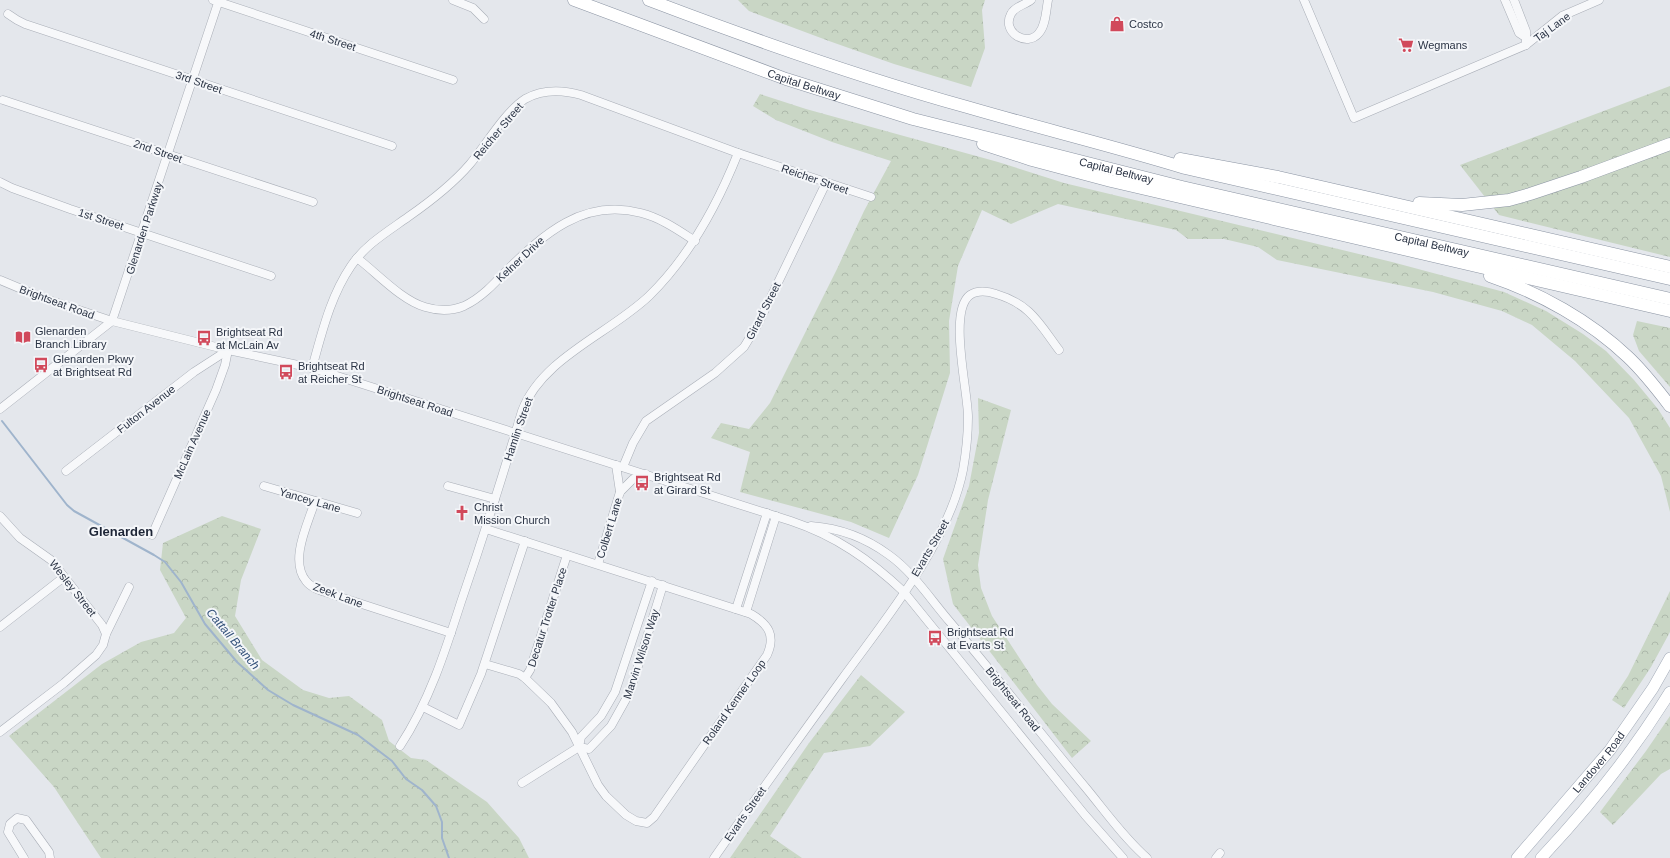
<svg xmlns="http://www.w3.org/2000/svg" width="1670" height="858" viewBox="0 0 1670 858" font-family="Helvetica,sans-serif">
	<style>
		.forest { fill: url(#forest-crowns) }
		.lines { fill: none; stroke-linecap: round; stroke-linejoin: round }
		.stream { stroke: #9fb4cc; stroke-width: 2 }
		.minor-casing { stroke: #a9aeb7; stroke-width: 9 }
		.major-casing { stroke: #a3abb8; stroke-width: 12 }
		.highway-casing { stroke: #8b94a3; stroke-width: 13 }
		.minor { stroke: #f7f8fa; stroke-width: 8 }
		.major { stroke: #fff; stroke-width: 11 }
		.highway { stroke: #fff; stroke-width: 12 }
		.labels { text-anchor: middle; stroke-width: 4; stroke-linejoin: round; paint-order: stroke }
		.poi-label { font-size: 11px; fill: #2b3445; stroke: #f4f6f9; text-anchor: start }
		.street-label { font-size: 11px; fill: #2b3445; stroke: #f4f6f9 }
		.water-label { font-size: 12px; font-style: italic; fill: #34527a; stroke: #f4f6f9 }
		.quarter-label { font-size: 13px; font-weight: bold; fill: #1d2536; stroke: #f4f6f9 }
	</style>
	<defs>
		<pattern id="forest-crowns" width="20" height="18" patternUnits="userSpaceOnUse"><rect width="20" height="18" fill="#c9d6c5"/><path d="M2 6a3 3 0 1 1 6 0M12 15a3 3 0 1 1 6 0" fill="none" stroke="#adb8ab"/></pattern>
	</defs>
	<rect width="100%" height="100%" fill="#e4e7ec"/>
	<g class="forest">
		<path d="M738,0h247l-3,10 3,38 -14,39 -77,-23 -65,-23 -80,-30z"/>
		<path d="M1670,86v171l-171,-42 -39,-50z"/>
		<path d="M760,94l46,15 192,53 66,21 328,79 112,30 42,19 37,23 23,17 28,29 24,29 12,19v84l-9,-36 -32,-58 -54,-57 -43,-36 -30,-14 -69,-19 -156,-32 -19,-13 -34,-8h-36l-12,-9 -118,-26 -47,20 -29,-14 -24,56 -9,55 1,52 -32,102 -29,63 -38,-16 -111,-30 10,-40 -39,-14 10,-15 28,6 21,-26 67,-134 27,-58 27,-50 -59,-19 -56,-22 -23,-14z"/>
		<path d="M1637,321l33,7v59l-31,-36 -6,-16z"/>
		<path d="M978,398l33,12 -23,90 -10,65 3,23 11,28 45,69 15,19 39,37 -19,17 -119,-154 -10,-45 26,-73 10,-53z"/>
		<path d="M222,516l39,13 -20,51 -6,36 27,44 41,30 26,8 20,-2 33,24 7,21 22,17 15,2 61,42 32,36 10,20h-428l-47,-71 -45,-51 93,-72 39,-22 33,-9 12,-15 -26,-48 3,-27z"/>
		<path d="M1670,591v41l-19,35 -27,41 -12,-8 16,-24z"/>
		<path d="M861,675l44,37 -35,34 -46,7 -54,83 32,22h-72l79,-115z"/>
		<path d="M1670,716v53l-9,5 -48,51 -13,-13 46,-61z"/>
	</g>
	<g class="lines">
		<path class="stream" d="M2,421l65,84 7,6 80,44 11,7 16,20 24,42 32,38 31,28 25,15 65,30 34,26 14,18 16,11 14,16 6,16v16l7,20"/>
		<g class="minor-casing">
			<g id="minor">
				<path d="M213,0l240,80"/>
				<path d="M453,0l20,8 11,11"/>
				<path d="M1031,0c-6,5 -16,6 -20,14 -10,18 16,34 28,19 7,-8 7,-23 9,-33"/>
				<path d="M1304,0l50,118 172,-73 36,-29 37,-16"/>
				<path d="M1505,0l14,33 6,4"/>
				<path d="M1514,0l12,31v14"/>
				<path d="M8,14l9,6 8,4 367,122"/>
				<path d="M3,100l310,102"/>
				<path d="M0,182l12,6 58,21 201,67"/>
				<path d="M357,258c20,15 44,42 68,49 13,4 27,4 39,-1 17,-8 30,-22 42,-35 38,-37 77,-73 135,-58 20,5 37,17 54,28"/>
				<path d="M0,280l43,18 69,23 116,29 84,18 479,153c45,15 79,39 113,71l181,223 38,43"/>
				<path d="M312,368c10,-35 18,-71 39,-102 14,-21 36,-34 57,-49 23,-16 44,-32 62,-53 16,-19 35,-52 55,-65 18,-10 38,-9 56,-4l157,58 133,44"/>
				<path d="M0,409l112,-88 107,-321"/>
				<path d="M616,465l4,27"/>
				<path d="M623,467l10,-24 13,-22 69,-48 29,-26 14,-23 68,-141"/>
				<path d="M66,471l128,-99 34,-22"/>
				<path d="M264,486l93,27"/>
				<path d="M448,486l47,13"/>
				<path d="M315,501c-7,23 -26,59 -9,80 6,8 17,10 25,13l120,39"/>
				<path d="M0,516l20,22 31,22 51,65 4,9"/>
				<path d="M811,526c28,2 55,12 78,29 24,17 42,45 61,67 46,54 90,111 136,166 19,23 38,50 61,70"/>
				<path d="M152,535l64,-145 9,-25 3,-15"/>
				<path d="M598,564l22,-72 13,-13 13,-5"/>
				<path d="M736,609l31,-96"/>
				<path d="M746,612l30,-96"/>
				<path d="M0,627l64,-50"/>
				<path d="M485,664l34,10 6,4 26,25 21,29 26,53 8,11 20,19 10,6 11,2 7,-6 113,-162c9,-20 1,-31 -16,-41l-265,-85"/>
				<path d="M525,678l5,-8 37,-115"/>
				<path d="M423,707l36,18 22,-51 44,-133"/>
				<path d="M0,732l64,-49 32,-28 7,-10 3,-11 23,-47"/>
				<path d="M400,746c29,-44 45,-94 61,-144 22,-64 42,-127 61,-191 20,-53 87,-77 127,-115 41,-40 68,-90 89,-143"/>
				<path d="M579,747l2,-10 20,-21 14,-24 37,-111"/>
				<path d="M522,783l57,-36 10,2 22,-23 19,-34 33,-107"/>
				<path d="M24,858l-16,-26 2,-8 7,-6 9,2 23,32 1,6"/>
				<path d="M714,858c42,-60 85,-120 128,-179 43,-59 107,-137 121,-209 3,-17 5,-35 5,-53 0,-26 -20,-106 2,-122 7,-5 18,-4 26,-1 34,10 43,29 63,56"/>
				<path d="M1216,858l4,-5"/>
			</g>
		</g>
		<g class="major-casing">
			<g id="major">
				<path id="s1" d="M1517,858l93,-108 43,-62 17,-30"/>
				<path d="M1541,858c48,-51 92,-106 129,-166"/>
			</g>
		</g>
		<g class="highway-casing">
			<g id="highway">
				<path id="s2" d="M574,0l212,79 127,40 269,68 488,112"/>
				<path d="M649,0c105,40 210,77 318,107 72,21 146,39 218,61l485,111"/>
				<path d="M983,144l49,16 79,21 559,130"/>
				<path d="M1180,159l98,18 392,90"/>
				<path d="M1419,203l43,2 47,-5 21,-6 51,-17 89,-33"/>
				<path d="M1490,276c50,17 100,45 138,81 16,15 29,32 42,49"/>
			</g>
		</g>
		<use href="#minor" class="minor"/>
		<use href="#major" class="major"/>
		<use href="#highway" class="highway"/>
	</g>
	<defs>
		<g id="shop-bare" transform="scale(1.2)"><path d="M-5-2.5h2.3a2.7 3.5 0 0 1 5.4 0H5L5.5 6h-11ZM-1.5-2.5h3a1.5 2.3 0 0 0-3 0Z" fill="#d1495b" stroke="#f4f6f9" stroke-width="2.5" paint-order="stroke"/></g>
		<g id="supermarket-bare" transform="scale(1.2)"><path d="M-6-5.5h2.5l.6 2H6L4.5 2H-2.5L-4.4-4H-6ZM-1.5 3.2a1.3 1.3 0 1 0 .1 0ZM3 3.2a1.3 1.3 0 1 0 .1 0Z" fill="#d1495b" stroke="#f4f6f9" stroke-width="2.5" paint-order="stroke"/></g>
		<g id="library-bare" transform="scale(1.2)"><path d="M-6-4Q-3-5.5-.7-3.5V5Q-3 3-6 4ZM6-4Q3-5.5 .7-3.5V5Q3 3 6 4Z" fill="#d1495b" stroke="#f4f6f9" stroke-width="2.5" paint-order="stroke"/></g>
		<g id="bus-bare" transform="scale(1.2)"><path d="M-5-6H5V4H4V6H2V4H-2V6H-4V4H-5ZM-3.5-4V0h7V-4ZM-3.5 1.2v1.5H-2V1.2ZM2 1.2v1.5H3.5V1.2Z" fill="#d1495b" stroke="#f4f6f9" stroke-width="2.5" paint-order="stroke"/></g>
		<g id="church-bare" transform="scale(1.2)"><path d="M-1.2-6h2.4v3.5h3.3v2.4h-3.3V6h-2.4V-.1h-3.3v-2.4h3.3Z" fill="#d1495b" stroke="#f4f6f9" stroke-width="2.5" paint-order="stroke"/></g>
	</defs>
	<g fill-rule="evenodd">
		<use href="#shop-bare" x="1117" y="24"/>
		<use href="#supermarket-bare" x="1406" y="45"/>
		<use href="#library-bare" x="23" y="337"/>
		<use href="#bus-bare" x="204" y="338"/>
		<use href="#bus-bare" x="41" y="365"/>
		<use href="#bus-bare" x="286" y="372"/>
		<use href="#bus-bare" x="642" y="483"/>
		<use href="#church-bare" x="462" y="513"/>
		<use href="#bus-bare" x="935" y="638"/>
	</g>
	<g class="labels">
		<g class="poi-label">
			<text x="1129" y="28">Costco</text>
			<text x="1418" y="49">Wegmans</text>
			<text x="35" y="335">Glenarden<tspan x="35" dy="13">Branch Library</tspan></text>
			<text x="216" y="336">Brightseat Rd<tspan x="216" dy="13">at McLain Av</tspan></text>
			<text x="53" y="363">Glenarden Pkwy<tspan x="53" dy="13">at Brightseat Rd</tspan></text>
			<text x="298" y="370">Brightseat Rd<tspan x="298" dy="13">at Reicher St</tspan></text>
			<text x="654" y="481">Brightseat Rd<tspan x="654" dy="13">at Girard St</tspan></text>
			<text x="474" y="511">Christ<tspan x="474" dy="13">Mission Church</tspan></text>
			<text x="947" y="636">Brightseat Rd<tspan x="947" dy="13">at Evarts St</tspan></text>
		</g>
		<g class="street-label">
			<text transform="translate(1552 27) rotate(-36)" y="4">Taj Lane</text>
			<text transform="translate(333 40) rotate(18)" y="4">4th Street</text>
			<text transform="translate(199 82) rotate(19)" y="4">3rd Street</text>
			<text dy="4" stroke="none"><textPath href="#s2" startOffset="245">Capital Beltway</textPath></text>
			<text transform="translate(498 131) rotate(-50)" y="4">Reicher Street</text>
			<text transform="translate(158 151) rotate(19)" y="4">2nd Street</text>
			<text dy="4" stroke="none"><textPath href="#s2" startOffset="569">Capital Beltway</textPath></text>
			<text transform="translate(815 179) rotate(19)" y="4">Reicher Street</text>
			<text transform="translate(101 219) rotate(18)" y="4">1st Street</text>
			<text transform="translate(144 228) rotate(-72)" y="4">Glenarden Parkway</text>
			<text dy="4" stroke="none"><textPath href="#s2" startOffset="893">Capital Beltway</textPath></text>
			<text transform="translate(520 259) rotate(-43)" y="4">Kelner Drive</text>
			<text transform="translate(57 302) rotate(20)" y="4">Brightseat Road</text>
			<text transform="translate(763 311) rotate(-63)" y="4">Girard Street</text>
			<text transform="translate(415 401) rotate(18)" y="4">Brightseat Road</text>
			<text transform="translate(146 409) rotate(-38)" y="4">Fulton Avenue</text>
			<text transform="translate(518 429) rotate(-71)" y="4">Hamlin Street</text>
			<text transform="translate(192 444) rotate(-66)" y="4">McLain Avenue</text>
			<text transform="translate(310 500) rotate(16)" y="4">Yancey Lane</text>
			<text transform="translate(609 528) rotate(-73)" y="4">Colbert Lane</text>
			<text transform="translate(930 548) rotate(-60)" y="4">Evarts Street</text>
			<text transform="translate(73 588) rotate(52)" y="4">Wesley Street</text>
			<text transform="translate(338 595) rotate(21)" y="4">Zeek Lane</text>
			<text transform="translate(547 617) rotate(-72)" y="4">Decatur Trotter Place</text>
			<text transform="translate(641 654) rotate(-72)" y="4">Marvin Wilson Way</text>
			<text transform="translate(1013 699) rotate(51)" y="4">Brightseat Road</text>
			<text transform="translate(734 702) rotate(-55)" y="4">Roland Kenner Loop</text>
			<text dy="4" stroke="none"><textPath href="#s1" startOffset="126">Landover Road</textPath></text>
			<text transform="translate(745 814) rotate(-55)" y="4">Evarts Street</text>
		</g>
		<g class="water-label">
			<text transform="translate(233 639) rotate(50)" y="4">Cattail Branch</text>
		</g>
		<g class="quarter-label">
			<text x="121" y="536">Glenarden</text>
		</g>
	</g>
</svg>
